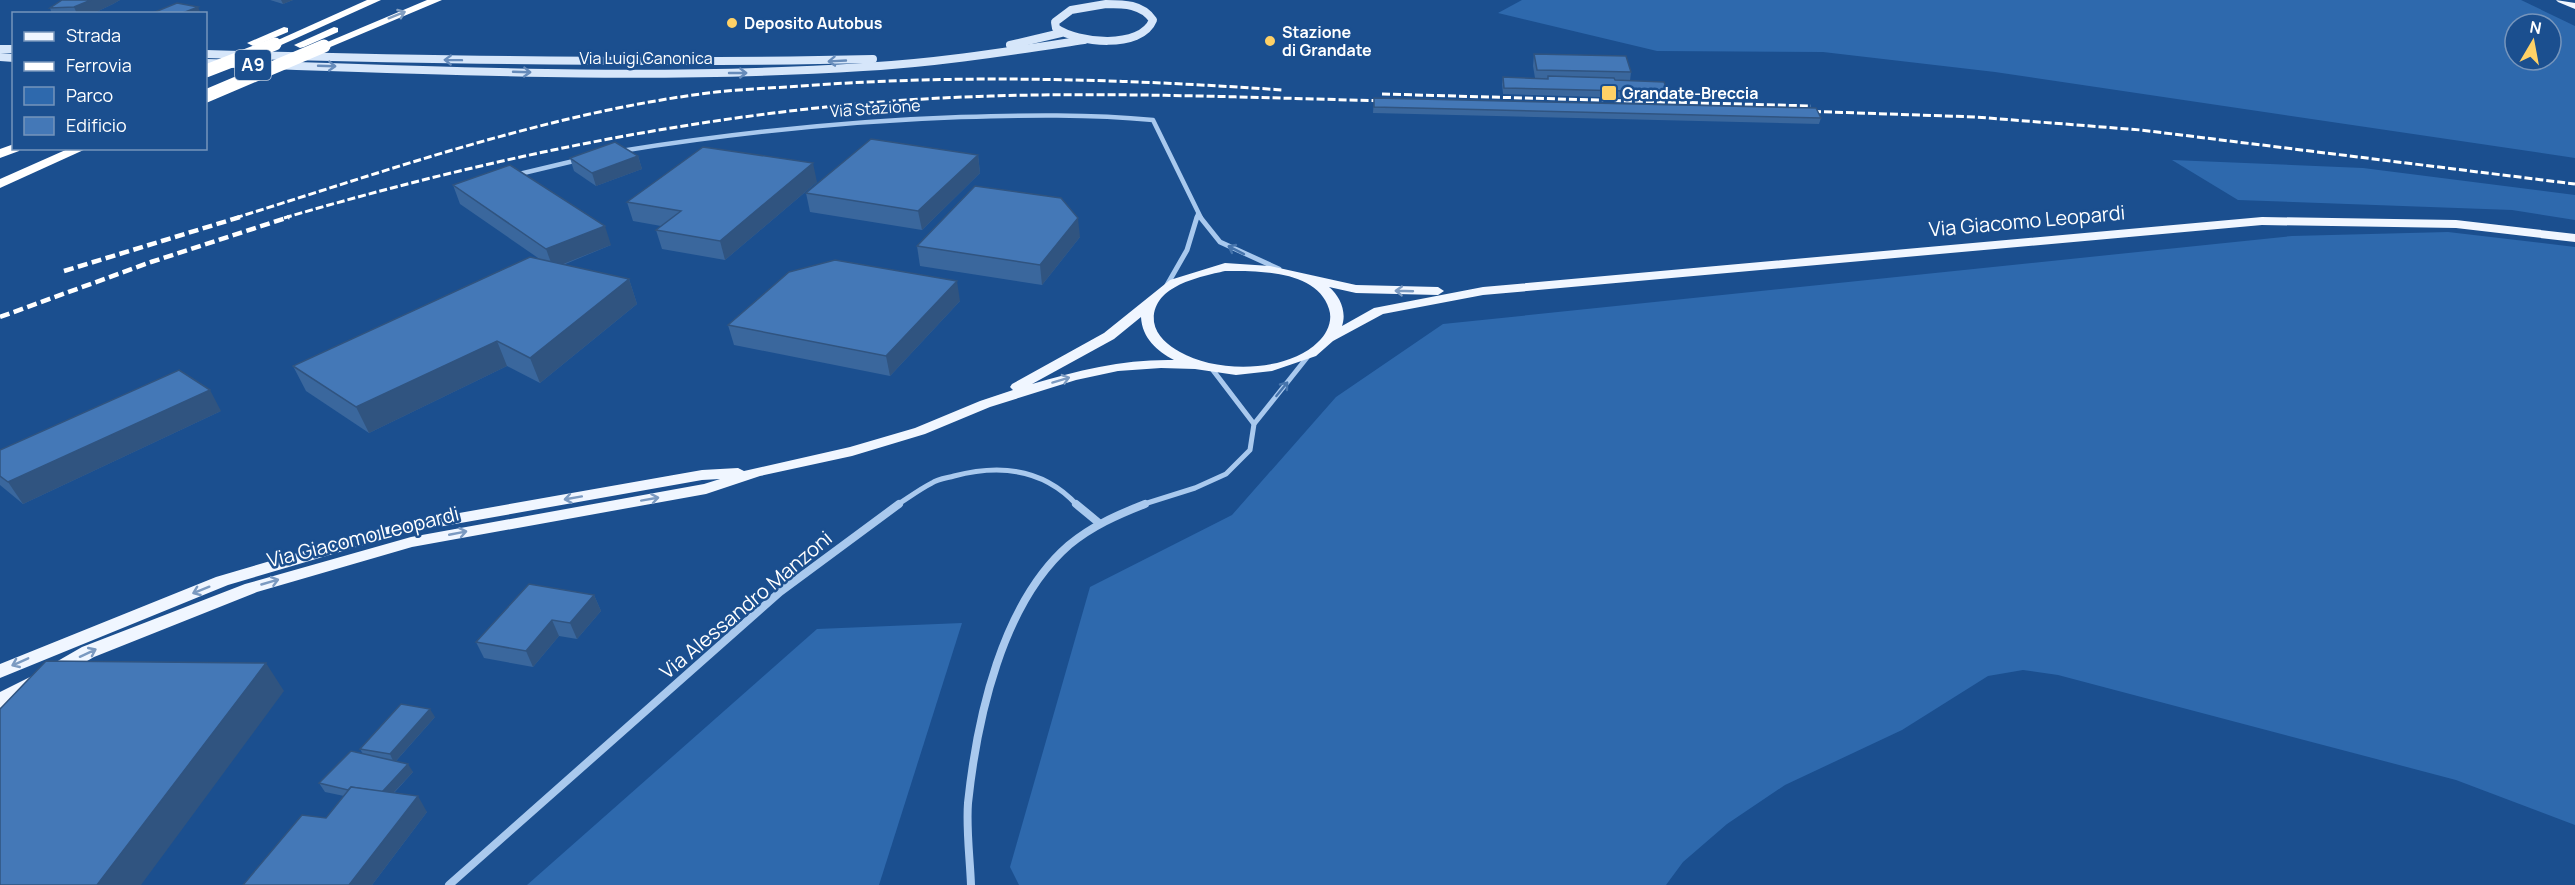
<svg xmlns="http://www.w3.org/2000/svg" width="2575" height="885" viewBox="0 0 2575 885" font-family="Manrope,sans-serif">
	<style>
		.green { fill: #2e69ad; fill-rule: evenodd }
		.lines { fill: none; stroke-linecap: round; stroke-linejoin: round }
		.street-far2 { stroke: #a9c9ee; stroke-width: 4.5 }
		.street-far1 { stroke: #a9c9ee; stroke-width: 5 }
		.street { stroke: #a9c9ee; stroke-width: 8 }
		.secondary { stroke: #d6e6fa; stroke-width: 8 }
		.primary { fill: #f0f6ff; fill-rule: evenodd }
		.highway { fill: #fff; fill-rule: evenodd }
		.rail-far1 { stroke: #fff; stroke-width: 3; stroke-dasharray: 8 3; stroke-linecap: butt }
		.rail { stroke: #fff; stroke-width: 4.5; stroke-dasharray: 10 4.5; stroke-linecap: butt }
		.highway-bridge { stroke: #fff; stroke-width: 13 }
		.wall { fill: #3a679d }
		.shaded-wall { fill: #305480 }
		.building { fill: #4478b7; stroke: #305480; stroke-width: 1.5 }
		.oneway { stroke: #829ec1 }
		.oneway2 { stroke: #668bba }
		.oneway3 { stroke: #4674ac }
		.oneway4 { stroke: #7b9ac1 }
		.poi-dot { fill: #ffd166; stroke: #1b4f8f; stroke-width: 2 }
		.labels { text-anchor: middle; stroke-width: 5; stroke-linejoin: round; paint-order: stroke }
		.far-poi-label { font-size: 16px; font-weight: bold; fill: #fff; stroke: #1b4f8f; text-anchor: start }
		.far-street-label { font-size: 16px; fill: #fff; stroke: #1b4f8f }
		.shield { fill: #1b4f8f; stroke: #bbcadd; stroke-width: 1.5 }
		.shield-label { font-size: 18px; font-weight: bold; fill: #fff }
		.street-label { font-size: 20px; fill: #fff; stroke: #1b4f8f }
	</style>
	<rect width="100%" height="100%" fill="#1b4f8f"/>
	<g class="green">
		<path d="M1522,0h999l54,26v132l-580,-86 -172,-20 -166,-1 -159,-38zM2515,24h36v36h-36z"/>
		<path d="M2172,160l191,8 212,27v25l-63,-10 -274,-10z"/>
		<path d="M2448,232l127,15v578l-119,-45 -398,-105 -35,-5 -35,6 -86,54 -117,55 -58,39 -44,38 -17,23h-647l-9,-18 80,-280 142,-72 104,-118 107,-73 849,-88z"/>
		<path d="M962,623l-83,262h-352l290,-256z"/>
	</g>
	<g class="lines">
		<g class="street-far2">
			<path d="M621,151c113,-18 226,-30 340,-34 64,-2 128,-3 192,3l48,98"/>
			<path d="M515,175l63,-15"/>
			<path d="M1197,218l1,-4"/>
		</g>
		<g class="street-far1">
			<path d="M1200,217l20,25 59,27"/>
			<path d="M1167,285l20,-35 10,-33"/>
			<path d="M1212,369l42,55"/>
			<path d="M897,505c11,-7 23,-16 35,-22 6,-4 15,-5 22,-7 46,-12 90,-7 123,29"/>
			<path d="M1141,505l54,-17 31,-14 24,-24 4,-26 55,-69"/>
		</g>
		<g class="street">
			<path d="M1076,504l23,19"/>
			<path d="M449,885l331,-293 119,-88"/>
			<path d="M971,885c-1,-27 -5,-56 -3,-82 9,-85 34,-200 101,-258 23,-19 48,-30 76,-41"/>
		</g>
		<g class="secondary">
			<path d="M1106,4c18,0 36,0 47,16 -12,30 -76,23 -97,8l-1,-6 16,-12z"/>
			<path d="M1010,45l51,-12"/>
			<path d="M0,49h14"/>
			<path d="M206,54c222,6 445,10 667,5"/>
			<path d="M0,57l14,1"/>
			<path d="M206,63c219,7 438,18 657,4 74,-4 148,-16 221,-27"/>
		</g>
		<g class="primary">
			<path d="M2556,0l19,3v6l-17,-7z"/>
			<path d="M2262,217l194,3 119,14v8l-119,-14 -194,-3 -779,70 -100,19 -50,27 -17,15 -44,15 -36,4 -41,-6 -34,-1 -43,3 -42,9 -86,27 -65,27 -73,22 -92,20 -54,18 -294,53 -155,45 -163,65 -33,19 -6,2 -6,-2 -3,-5 3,-5 33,-19 163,-63 166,-47 293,-53 16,-5 -18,1 -298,53 -176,52 -228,93v-14l216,-87 181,-53 305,-54 36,-2 6,3 106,-24 65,-19 65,-27 33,-11 -3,-3 2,-3 92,-51 66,-53 55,-17 45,3 86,19 82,2 6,4 -6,4 -82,-2 -27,-6c11,9 18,25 13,39l32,-18 109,-21zM1225,271c33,0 92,-1 104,38 4,12 -2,25 -11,33 -31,31 -102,31 -138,10 -11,-6 -24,-16 -26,-30 -3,-36 45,-45 71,-51zM1141,317c1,21 16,34 33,43 -49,-1 -95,10 -142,24l82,-45z"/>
			<path d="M34,675l6,2 3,5 -3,5 -40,21v-16z"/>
		</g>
		<g class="highway">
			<path d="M367,0h14l-102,46h-8l-2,-2z"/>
			<path d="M427,0h15l-114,48 -4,1 -6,-3z"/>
			<path d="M284,27l4,1v4l-31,13 -4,1 -6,-3z"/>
			<path d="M334,27l4,1v4l-34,15 -4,1 -6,-3z"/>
			<path d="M14,144v4h6l-1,3 -19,7v-9z"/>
			<path d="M70,148h18l-88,40v-9z"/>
		</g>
		<g class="rail-far1">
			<path d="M1382,94l429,12"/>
			<path d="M1802,111l173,6 166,13 434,54"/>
			<path d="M235,218c158,-49 316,-106 481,-126 28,-3 57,-4 85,-6 161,-12 322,-7 482,4"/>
			<path d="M284,218c190,-56 387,-98 584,-115 174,-15 349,-6 523,-2"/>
		</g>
		<g class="rail">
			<path d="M64,271l176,-54"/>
			<path d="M0,317l151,-55 138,-45"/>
		</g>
		<g class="highway-bridge">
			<path d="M206,71l69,-27"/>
			<path d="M206,96l118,-50"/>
		</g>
	</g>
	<g class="wall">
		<path d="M62,0h58l-7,4 -21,10h-40l-2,-6z"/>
		<path d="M270,0h23l-10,4z"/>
		<path d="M1534,54l97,18 -1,9 38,11 -1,7 -164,-5 -1,-10 1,-7 32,1 -2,-12z"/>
		<path d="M1374,98l447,20 -2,6 -446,-11z"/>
		<path d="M978,155l2,18 -58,57 -112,-18 -4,-19z"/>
		<path d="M638,156l4,13 -46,17 -22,-15 -4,-13z"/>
		<path d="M817,182l-92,78 -63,-11 -6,-19 5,-4 -28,-5 -6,-19z"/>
		<path d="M453,185l158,60 -48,20 66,14 8,25 -97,79 -33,-17 -138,67 -63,-42 -13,-25 248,-106 -81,-56z"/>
		<path d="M1080,237l-38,48 -122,-19 -3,-20z"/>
		<path d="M960,301l-70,75 -156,-31 -6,-20z"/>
		<path d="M221,411l-198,93 -23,-19v-35z"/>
		<path d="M594,595l7,16 -24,28 -18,-3 -26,31 -49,-9 -8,-16z"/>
		<path d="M435,717l-39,44 17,11 -19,21 33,19 -55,73h-129l83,-67 18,-22 -19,-4 -6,-9 44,-29 -3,-5z"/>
	</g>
	<g class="shaded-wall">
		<path d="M91,0h29l-7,4 -21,10h-15l-3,-7z"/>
		<path d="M281,0h12l-10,4z"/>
		<path d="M198,7l3,7h-21z"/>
		<path d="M978,155l2,18 -58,57 -4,-19z"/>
		<path d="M638,156l4,13 -46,17 -4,-13z"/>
		<path d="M813,163l4,19 -92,78 -5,-19z"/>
		<path d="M1078,218l2,19 -38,48 -2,-20z"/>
		<path d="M605,226l6,19 -58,23 -7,-19z"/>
		<path d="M629,279l8,25 -97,79 -10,-25z"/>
		<path d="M957,281l3,20 -70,75 -4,-20z"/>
		<path d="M497,341l10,25 -138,67 -13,-26z"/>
		<path d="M210,390l11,21 -198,93 -15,-22z"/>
		<path d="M594,595l7,16 -24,28 -7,-16z"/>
		<path d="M552,620l7,16 -26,31 -7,-16z"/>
		<path d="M266,663l18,28 -143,194h-44z"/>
		<path d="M430,709l5,8 -41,46 -4,-9z"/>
		<path d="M408,764l5,8 -31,33 -5,-8z"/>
		<path d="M418,796l9,16 -55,73h-23z"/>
	</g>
	<g class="building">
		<path d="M62,0h29l-17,7 -24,1z"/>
		<path d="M177,3l21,4 -18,7h-30z"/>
		<path d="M1534,54l92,2 5,16 -94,-2z"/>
		<path d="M1548,76l66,2 1,2 49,2 4,10 -164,-4 -1,-11 45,2z"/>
		<path d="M1374,98l442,10 5,10 -447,-11z"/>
		<path d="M871,139l107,16 -60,56 -112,-18z"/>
		<path d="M615,142l23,14 -46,17 -22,-15z"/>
		<path d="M703,147l110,16 -93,78 -64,-11 25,-19 -54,-9z"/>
		<path d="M510,165l95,61 -59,23 -93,-64z"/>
		<path d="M975,186l86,12 17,20 -38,47 -123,-19z"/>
		<path d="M530,257l99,22 -99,79 -33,-17 -141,66 -63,-41z"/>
		<path d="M835,260l122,21 -71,75 -158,-31 61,-53z"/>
		<path d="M179,370l31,20 -202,92 -8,-6v-26z"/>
		<path d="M529,584l65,11 -24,28 -18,-3 -26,31 -50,-9z"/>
		<path d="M46,661l220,2 -169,222h-97v-176z"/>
		<path d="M401,704l29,5 -40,45 -30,-5z"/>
		<path d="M351,751l57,13 -26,28 -31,-5 -3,3 -29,-7z"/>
		<path d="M351,787l67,9 -69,89h-106l59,-70 24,3z"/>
	</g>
	<defs><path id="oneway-shaft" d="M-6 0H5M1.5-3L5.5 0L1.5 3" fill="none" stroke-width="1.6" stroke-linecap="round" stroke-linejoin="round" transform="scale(1.5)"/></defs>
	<use class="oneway" href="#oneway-shaft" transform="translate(397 15) rotate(-22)"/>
	<g class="oneway2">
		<use href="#oneway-shaft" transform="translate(453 60) rotate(-179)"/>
		<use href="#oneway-shaft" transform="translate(837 61) rotate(177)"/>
		<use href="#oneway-shaft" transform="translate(327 66) rotate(2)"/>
		<use href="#oneway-shaft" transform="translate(522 72) rotate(2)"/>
		<use href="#oneway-shaft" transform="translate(738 73)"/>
	</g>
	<g class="oneway3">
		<use href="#oneway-shaft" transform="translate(1236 250) rotate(-153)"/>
		<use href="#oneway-shaft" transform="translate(1282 389) rotate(-51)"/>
	</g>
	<g class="oneway4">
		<use href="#oneway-shaft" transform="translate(1404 291) rotate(-178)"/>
		<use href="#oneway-shaft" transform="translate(1061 380) rotate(-17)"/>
		<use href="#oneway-shaft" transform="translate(573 498) rotate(170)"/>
		<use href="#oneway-shaft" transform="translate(650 499) rotate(-10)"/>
		<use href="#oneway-shaft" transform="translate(458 533) rotate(-11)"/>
		<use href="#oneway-shaft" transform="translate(270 582) rotate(-16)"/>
		<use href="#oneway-shaft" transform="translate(201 590) rotate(158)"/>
		<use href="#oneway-shaft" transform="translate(88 653) rotate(-25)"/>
		<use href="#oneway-shaft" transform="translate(20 662) rotate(156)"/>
	</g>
	<g class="poi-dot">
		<circle cx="732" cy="23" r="6"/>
		<circle cx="1270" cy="41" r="6"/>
		<rect x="1601" y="85" width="16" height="16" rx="3"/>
	</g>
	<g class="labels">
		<g class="far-poi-label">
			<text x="744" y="29">Deposito Autobus</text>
			<text x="1282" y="38">Stazione<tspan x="1282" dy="18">di Grandate</tspan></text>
			<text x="1622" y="99">Grandate-Breccia</text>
		</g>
		<g class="far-street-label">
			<text x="646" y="64">Via Luigi Canonica</text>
			<text transform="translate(875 108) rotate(-4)" y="6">Via Stazione</text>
		</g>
		<rect class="shield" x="235" y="50" width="36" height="30" rx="4.5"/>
		<g class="shield-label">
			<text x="253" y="71">A9</text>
		</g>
		<g class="street-label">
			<text transform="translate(2027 221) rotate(-5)" y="7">Via Giacomo Leopardi</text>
			<text transform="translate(363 537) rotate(-14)" y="7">Via Giacomo Leopardi</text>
			<text transform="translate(746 605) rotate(-40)" y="7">Via Alessandro Manzoni</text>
		</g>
	</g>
	<rect x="12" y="12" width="195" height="138" fill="#1b4f8f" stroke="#7695bc" stroke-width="1.5"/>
	<rect x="24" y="32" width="30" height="9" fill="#f0f6ff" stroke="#7695bc" stroke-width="1.5"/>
	<text x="66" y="42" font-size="18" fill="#ffffff">Strada</text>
	<rect x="24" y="62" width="30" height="9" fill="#ffffff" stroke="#7695bc" stroke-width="1.5"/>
	<text x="66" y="72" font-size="18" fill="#ffffff">Ferrovia</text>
	<rect x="24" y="87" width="30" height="18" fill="#2e69ad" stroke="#7695bc" stroke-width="1.5"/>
	<text x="66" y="102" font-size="18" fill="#ffffff">Parco</text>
	<rect x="24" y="117" width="30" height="18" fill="#4478b7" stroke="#7695bc" stroke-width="1.5"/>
	<text x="66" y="132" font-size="18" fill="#ffffff">Edificio</text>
	<g transform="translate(2533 42) rotate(10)"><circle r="28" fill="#1b4f8f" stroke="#7695bc" stroke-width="1.5"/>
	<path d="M0-4.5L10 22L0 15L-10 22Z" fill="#ffd166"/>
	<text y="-9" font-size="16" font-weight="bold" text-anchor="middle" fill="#ffffff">N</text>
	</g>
</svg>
